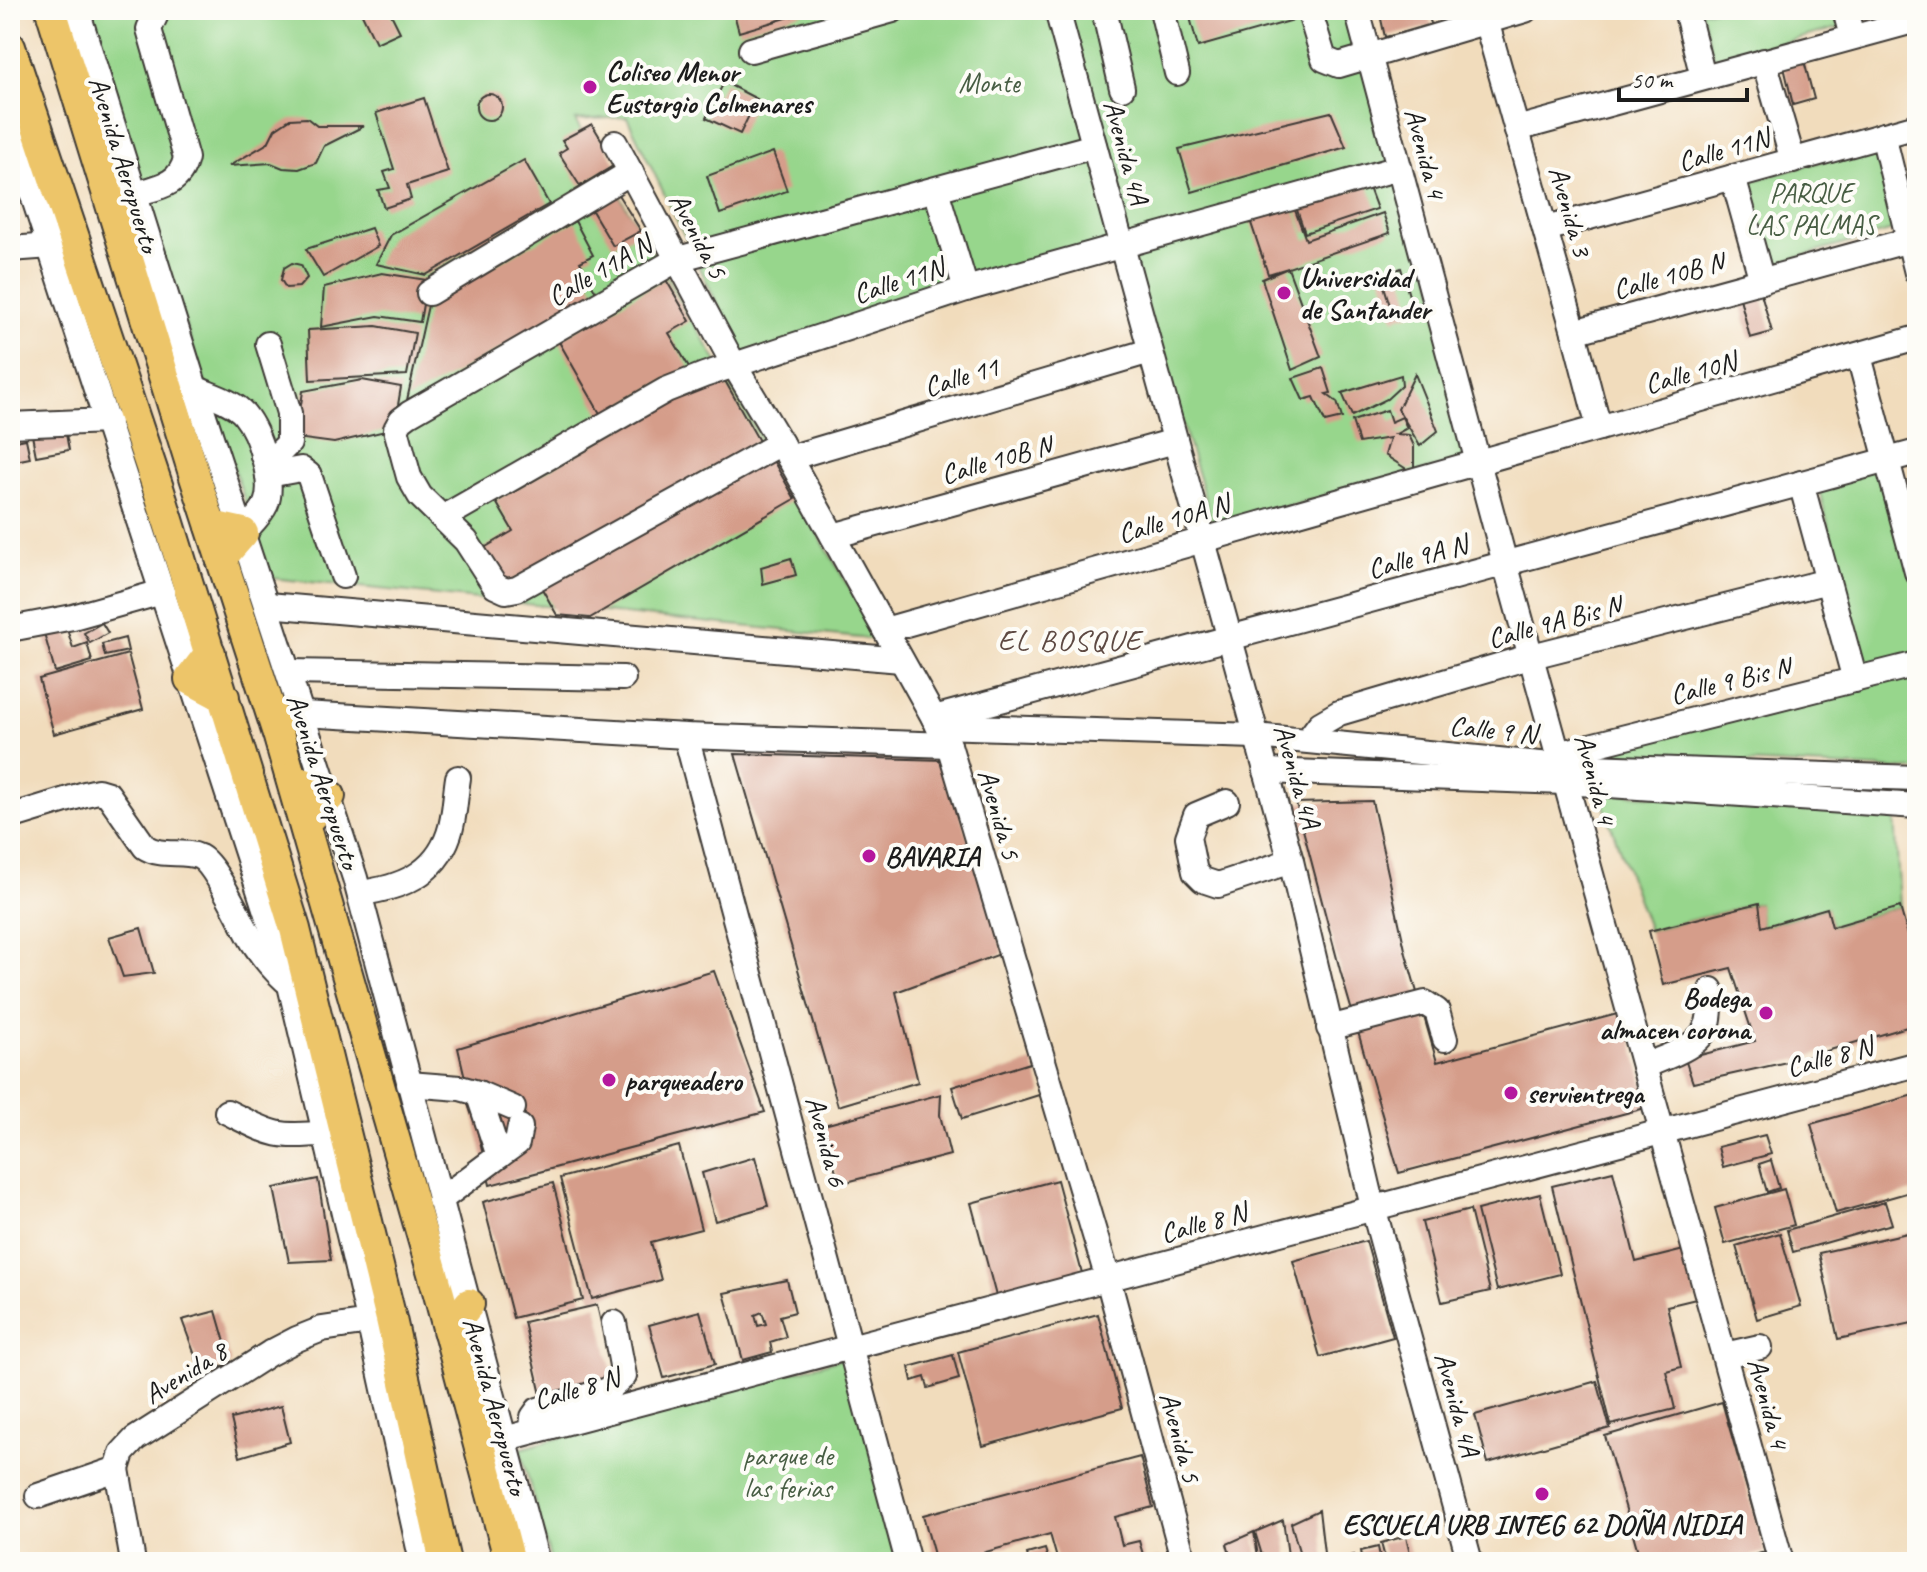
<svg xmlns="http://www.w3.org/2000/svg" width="1927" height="1572" viewBox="0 0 1927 1572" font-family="Caveat,sans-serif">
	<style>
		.green { fill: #97d68c; stroke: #5a7954; stroke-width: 2 }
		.building { fill: #d59d8a; fill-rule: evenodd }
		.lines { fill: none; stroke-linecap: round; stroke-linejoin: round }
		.minor-casing { stroke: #3c3934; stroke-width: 28 }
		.major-casing { stroke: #3c3934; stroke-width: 34 }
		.minor { stroke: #fff; stroke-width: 24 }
		.major { stroke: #edc569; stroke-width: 30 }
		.poi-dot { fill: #b5179e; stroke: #fdfcf7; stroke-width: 3 }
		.labels { text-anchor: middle; stroke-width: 8; stroke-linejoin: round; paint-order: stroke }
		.poi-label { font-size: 28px; font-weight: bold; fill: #1c1c1c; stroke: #fdfcf7; text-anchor: start }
		.park-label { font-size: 28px; fill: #475d43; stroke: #fdfcf7 }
		.street-label { font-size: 28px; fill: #1c1c1c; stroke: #fdfcf7 }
		.neighbourhood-label { font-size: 30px; letter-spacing: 2px; fill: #5d4942; stroke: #fdfcf7 }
	</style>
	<rect width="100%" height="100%" fill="#fdfcf7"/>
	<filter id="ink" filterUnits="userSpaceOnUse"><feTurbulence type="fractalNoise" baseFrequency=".0125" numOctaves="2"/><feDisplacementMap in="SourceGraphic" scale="16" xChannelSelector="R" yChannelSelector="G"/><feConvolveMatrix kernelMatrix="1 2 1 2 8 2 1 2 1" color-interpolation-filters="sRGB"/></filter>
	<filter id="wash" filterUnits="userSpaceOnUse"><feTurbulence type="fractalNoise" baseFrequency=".006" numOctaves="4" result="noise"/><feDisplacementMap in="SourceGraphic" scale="32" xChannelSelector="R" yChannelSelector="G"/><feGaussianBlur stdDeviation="1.8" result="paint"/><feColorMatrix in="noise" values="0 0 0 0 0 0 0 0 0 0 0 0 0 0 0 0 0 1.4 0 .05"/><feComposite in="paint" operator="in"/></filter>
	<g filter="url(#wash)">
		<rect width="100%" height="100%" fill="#f1dcbc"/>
		<g class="green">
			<path d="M79,10h1279l122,446 -267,69 -83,-276 -386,110 -117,-242 -52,3 305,520 -609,-62z"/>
			<path d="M1701,10h141l4,16 -132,34z"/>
			<path d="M1880,145l23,82 -131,38 -21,-84z"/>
			<path d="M1887,463l30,118v189l-354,-16 303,-83 -48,-185z"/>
			<path d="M1599,792l296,23 5,92 -68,20 -6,-19 -64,19 -4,-24 -109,28z"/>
			<path d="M854,1355l57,207h-360l-31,-113z"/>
		</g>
		<g id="blocks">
			<g class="building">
				<path d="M360,10h29l11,22 -24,11z"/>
				<path d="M733,10h77v1l-71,21z"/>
				<path d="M1188,10h107l2,9 -99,28z"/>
				<path d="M1379,10h47l6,16 -47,11z"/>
				<path d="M1869,10h27l1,5 -25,7z"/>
				<path d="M1804,61l10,38 -21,6 -9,-38z"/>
				<path d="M724,82l33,17 -17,35 -34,-16z"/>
				<circle cx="489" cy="107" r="13"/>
				<path d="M424,98l24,74 -41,13 4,14 -27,9 -6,-18 12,-2 -6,-16 10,-3 -18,-56z"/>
				<path d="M1331,112l15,35 -154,45 -13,-43z"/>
				<path d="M307,118l10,8h47l-40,20 -8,17 -17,6 -16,-1 -12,-5 -42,3 39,-23 7,-14 15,-10z"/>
				<path d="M592,124l24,40 -36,22 -21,-33 8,-5 -5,-8z"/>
				<path d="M773,152l14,39 -67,23 -13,-38z"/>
				<path d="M524,160l25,44 -123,71 -50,-11 15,-29z"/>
				<path d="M1368,185l9,24 -72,24 -9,-26z"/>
				<path d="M617,193l24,38 -28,15 -22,-37z"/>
				<path d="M1293,205l13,35 77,-27 7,20 -102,35 33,89 -29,13 -30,-91 26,-11 -20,6 -18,-54z"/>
				<path d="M575,221l18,34 -13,7 18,34 -191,104 22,-99z"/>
				<path d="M371,228l7,18 -55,31 -17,-28z"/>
				<path d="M292,263l9,2 6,13 -8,9 -13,1 -5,-8 3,-12z"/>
				<path d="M1401,268l13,45 -20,6 -13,-43z"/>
				<path d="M382,273l45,7 -7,42 -42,-6 -57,11 3,-40z"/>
				<path d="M665,278l25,43 -21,12 20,34 -87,50 -44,-77z"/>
				<path d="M1761,293l11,39 -22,6 -10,-40z"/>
				<path d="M376,326l39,7 -8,42 -97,5 -2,-50z"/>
				<path d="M1323,368l8,25 -5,1 11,8 5,16 -17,4 -11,-25 -11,3 -10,-22z"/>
				<path d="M720,372l39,69 -258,147 -22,-37 34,-20 -18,-31z"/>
				<path d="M1415,374l23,57 -18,15 -22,-37z"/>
				<path d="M1401,375l1,10 -15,14 -35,17 -10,-23z"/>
				<path d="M362,380l39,7 -7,42 -60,14 -38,-5 7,-47z"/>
				<path d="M1387,410l4,12 11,-5 5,11 -11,6 13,1 5,11v23l-6,1 -23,-15 5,-17 -31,5 -7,-22z"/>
				<path d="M65,429l4,21 -33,6 -4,-21z"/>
				<path d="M26,439l4,19 -20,4v-20z"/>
				<path d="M770,455l25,44 -205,119 -33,-3 -16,-28z"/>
				<path d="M791,558l5,17 -33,9 -2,-17z"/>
				<path d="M102,623l6,10 -18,10 -6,-10z"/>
				<path d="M66,626l7,22 14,-5 5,18 -37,11 -11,-39z"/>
				<path d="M125,638l3,13 -23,5 -3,-12z"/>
				<path d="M11,652l6,27 -7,2v-28z"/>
				<path d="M128,654l15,55 -89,25 -15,-55z"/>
				<path d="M735,754l209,6 59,193 -107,39 22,90 -80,24z"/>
				<path d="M1372,801l34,153 31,108 188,-50 24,95 -250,66 -59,-203 -44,-167z"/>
				<path d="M1759,903l3,24 65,-19 5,19 68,-20 17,60v57l-117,35 -107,24 -8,-24 70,-18 -24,-73 -68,17 -14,-54z"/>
				<path d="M141,928l13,45 -31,4 -14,-40z"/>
				<path d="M714,971l51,141 -275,73 -32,-137z"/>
				<path d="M1033,1062l9,32 -80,25 -10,-32z"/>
				<path d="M941,1094l-1,21 10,40 -111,29 -15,-59z"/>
				<path d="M1917,1094v96l-81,23 -25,-89z"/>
				<path d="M1765,1135l6,19 -48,13 -5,-20z"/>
				<path d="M679,1146l22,83 -50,13 10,38 -69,19 -32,-121z"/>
				<path d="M755,1157l13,49 -53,15 -13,-48z"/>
				<path d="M1771,1160l8,28 -12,4 -8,-28z"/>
				<path d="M1613,1171l23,91 48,-12 12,49 -29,7 14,61 -15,4 9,38 -64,16 -59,-239z"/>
				<path d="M318,1179l13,81 -42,2 -15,-74z"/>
				<path d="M1057,1180l25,93 -86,23 -25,-93z"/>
				<path d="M553,1183l30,117 -70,18 -30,-116z"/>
				<path d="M1784,1189l10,36 -69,19 -10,-36z"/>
				<path d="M1540,1194l20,80 -63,16 -20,-80z"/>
				<path d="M1885,1202l7,22 -99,28 -6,-22z"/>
				<path d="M1470,1210l20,81 -48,11 -20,-80z"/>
				<path d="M1912,1232l5,23v67l-79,17 -19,-86z"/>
				<path d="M1780,1233l21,73 -44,13 -21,-73z"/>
				<path d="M1366,1241l27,96 -73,20 -27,-96z"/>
				<path d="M787,1280l8,32 -15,4 6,21 -16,5 2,10 -29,8 -19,-67zM762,1312l4,12 -8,2 -3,-11z"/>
				<path d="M597,1305l17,77 -72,17 -18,-77z"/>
				<path d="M216,1311l15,52 -29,11 -20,-54z"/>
				<path d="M700,1311l15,53 -51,14 -15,-53z"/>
				<path d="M1098,1314l24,94 -139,38 -25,-94z"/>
				<path d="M953,1355l6,24 -31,9 -3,-11 -13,4 -3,-14z"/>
				<path d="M1597,1381l13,47 -122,35 -13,-48z"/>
				<path d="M1722,1402l43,150 -35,10h-89l-36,-126z"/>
				<path d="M281,1406l9,36 -50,15 -9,-38z"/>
				<path d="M1140,1457l13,50 -38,10 7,28 17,-4 6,20 16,-4 2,5h-105l-8,-28 -100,28h-14l-13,-47z"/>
				<path d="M1319,1510l6,52h-23l-11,-39z"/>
				<path d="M1283,1520l6,42h-25l-9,-30z"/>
				<path d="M1254,1532l5,30h-27l-5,-18z"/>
				<path d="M1406,1536l6,26h-26l-5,-19z"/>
				<path d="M1378,1547l3,15h-18l-2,-11z"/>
				<path d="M1045,1549l4,13h-20l-2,-8z"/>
				<path d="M1354,1555l2,7h-25v-1z"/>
				<path d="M91,1557v5h-20l-1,-2z"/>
			</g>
		</g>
	</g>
	<g filter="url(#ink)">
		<use href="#blocks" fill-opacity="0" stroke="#3c3934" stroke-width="2"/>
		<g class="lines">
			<g class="minor-casing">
				<g id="minor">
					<path d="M77,10l118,378 160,490 182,684"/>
					<path d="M1057,10l234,851 82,346 97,355"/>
					<path d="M1104,10l18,78"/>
					<path d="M1162,10l15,63"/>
					<path d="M1309,10l15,49 15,6 186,-55"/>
					<path d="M1357,10l148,553 276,999"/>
					<path d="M1483,10l91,322 25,96"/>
					<path d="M1686,10l17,67"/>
					<path d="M1845,10l7,27"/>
					<path d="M751,50l142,-40"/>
					<path d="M1764,61l29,100"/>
					<path d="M10,125l280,860 76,322 56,255"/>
					<path d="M1517,129l400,-109"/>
					<path d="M1883,135l34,138"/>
					<path d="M615,143l119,222 47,78 168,302 159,534 76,283"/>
					<path d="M1733,177l29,104"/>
					<path d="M936,190l30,99"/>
					<path d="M135,194c24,-7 45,-9 51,-36l-37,-129 9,-19"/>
					<path d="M1546,229l371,-103"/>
					<path d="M10,249l41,-3"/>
					<path d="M429,293l202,-121"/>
					<path d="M1574,332l343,-94"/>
					<path d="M1859,356l58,216"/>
					<path d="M195,388c15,7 38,13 49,26 15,18 31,68 22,90 -5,11 -15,20 -23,29"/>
					<path d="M10,425l98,-4"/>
					<path d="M781,443l-264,146 -11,2 -11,-5 -29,-45 -46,-45 -11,-19 -13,-48 5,-9 8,-6 269,-155 416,-113"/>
					<path d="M263,456l15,-2 11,-11v-30l-21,-69"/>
					<path d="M789,458l361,-107"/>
					<path d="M268,475l33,-6 8,6 34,101"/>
					<path d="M1801,483l54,197"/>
					<path d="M444,517l222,-127 38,-15 262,-86 433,-121"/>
					<path d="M833,536l342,-95"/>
					<path d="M268,605l633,55"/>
					<path d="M10,629l63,-12 89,-25"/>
					<path d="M885,630l1032,-292"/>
					<path d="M290,672l333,6"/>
					<path d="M303,714l383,22 263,9"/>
					<path d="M934,718l983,-266"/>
					<path d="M938,726l318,10 305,30 356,12"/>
					<path d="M686,736l222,826"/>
					<path d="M1308,740l12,-16 19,-11 193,-57 296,-75"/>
					<path d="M1558,754l359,-90"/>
					<path d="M1266,771l299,11 352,24"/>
					<path d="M1227,802l-31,13 -8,22 7,35 8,8 15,5 73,-24"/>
					<path d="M10,817l75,-23 13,-3 10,3 37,53c17,11 38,2 55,10 16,8 42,67 53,85 9,14 19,26 32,38"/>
					<path d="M360,893c40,-5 75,-18 89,-59 6,-17 6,-38 9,-56"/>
					<path d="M1329,1028l96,-25 12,8 8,28"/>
					<path d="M1644,1066c21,-9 57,-18 64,-43 3,-10 2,-23 3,-33"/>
					<path d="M409,1084l51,4 18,5 21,63 -59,44"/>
					<path d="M478,1093l35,15"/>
					<path d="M227,1112c43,21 49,27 98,21"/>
					<path d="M499,1156l18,-13 3,-16"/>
					<path d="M1725,1355l35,-8"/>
					<path d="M532,1431l1,-14 5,-7 70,-20 16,-14 -10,-53"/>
					<path d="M504,1439l1413,-375"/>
					<path d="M38,1496l79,-27"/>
					<path d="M133,1562l-16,-93 5,-16 13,-14 135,-86 27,-14 25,-10 61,-9"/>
				</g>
			</g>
			<g class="major-casing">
				<g id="major">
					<path d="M51,10l145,470 83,257 160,557 71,268"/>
					<path d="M10,47l149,444 136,438 96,390 54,243"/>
					<path d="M211,526l32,7 -22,25"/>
					<path d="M210,653l-20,26 34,18"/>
					<path d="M292,778l38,18 -25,26"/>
					<path d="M448,1330l21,-26"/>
				</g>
			</g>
			<use href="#minor" class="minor"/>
			<use href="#major" class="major"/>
		</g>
	</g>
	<g class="poi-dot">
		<circle cx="590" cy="87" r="8"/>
		<circle cx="1284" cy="293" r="8"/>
		<circle cx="869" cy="856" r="8"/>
		<circle cx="1766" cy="1013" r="8"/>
		<circle cx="609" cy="1080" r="8"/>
		<circle cx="1511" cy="1093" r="8"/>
		<circle cx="1542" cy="1494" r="8"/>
	</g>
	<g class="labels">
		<g class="poi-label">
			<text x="606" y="81">Coliseo Menor<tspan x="606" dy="32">Eustorgio Colmenares</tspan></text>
			<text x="1300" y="287">Universidad<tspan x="1300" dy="32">de Santander</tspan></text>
			<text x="885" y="866">BAVARIA</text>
			<text x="1750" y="1007" text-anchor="end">Bodega<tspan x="1750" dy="32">almacen corona</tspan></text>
			<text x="625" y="1090">parqueadero</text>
			<text x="1527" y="1103">servientrega</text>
			<text x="1542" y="1534" text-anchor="middle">ESCUELA URB INTEG 62 DOÑA NIDIA</text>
		</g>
		<g class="park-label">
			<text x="989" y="92">Monte</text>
			<text x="1811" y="202">PARQUE<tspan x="1811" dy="32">LAS PALMAS</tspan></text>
			<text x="788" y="1465">parque de<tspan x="788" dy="32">las ferias</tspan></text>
		</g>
		<g class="street-label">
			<text transform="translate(1723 149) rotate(-16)" y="10">Calle 11N</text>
			<text transform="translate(1127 152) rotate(75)" y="10">Avenida 4A</text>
			<text transform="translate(1426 153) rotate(75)" y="10">Avenida 4</text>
			<text transform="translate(125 164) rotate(73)" y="10">Avenida Aeropuerto</text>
			<text transform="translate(1571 211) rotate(74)" y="10">Avenida 3</text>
			<text transform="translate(699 235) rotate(62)" y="10">Avenida 5</text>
			<text transform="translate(599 270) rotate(-30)" y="10">Calle 11A N</text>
			<text transform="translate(1668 275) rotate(-15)" y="10">Calle 10B N</text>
			<text transform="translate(898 280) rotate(-18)" y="10">Calle 11N</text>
			<text transform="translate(1690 372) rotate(-15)" y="10">Calle 10N</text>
			<text transform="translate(961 376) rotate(-17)" y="10">Calle 11</text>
			<text transform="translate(996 459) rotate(-16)" y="10">Calle 10B N</text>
			<text transform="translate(1173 518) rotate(-16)" y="10">Calle 10A N</text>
			<text transform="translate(1417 556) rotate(-15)" y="10">Calle 9A N</text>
			<text transform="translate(1554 621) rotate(-15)" y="10">Calle 9A Bis N</text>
			<text transform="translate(1730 680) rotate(-14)" y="10">Calle 9 Bis N</text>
			<text transform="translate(1493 729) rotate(6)" y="10">Calle 9 N</text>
			<text transform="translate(1298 776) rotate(74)" y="10">Avenida 4A</text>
			<text transform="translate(1596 779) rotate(75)" y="10">Avenida 4</text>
			<text transform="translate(324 781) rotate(72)" y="10">Avenida Aeropuerto</text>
			<text transform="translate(1000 814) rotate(74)" y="10">Avenida 5</text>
			<text transform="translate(1829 1056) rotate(-15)" y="10">Calle 8 N</text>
			<text transform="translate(827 1141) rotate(75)" y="10">Avenida 6</text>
			<text transform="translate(1203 1222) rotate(-15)" y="10">Calle 8 N</text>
			<text transform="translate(185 1372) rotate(-32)" y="10">Avenida 8</text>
			<text transform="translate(576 1388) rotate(-16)" y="10">Calle 8 N</text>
			<text transform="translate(1769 1403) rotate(75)" y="10">Avenida 4</text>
			<text transform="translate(1458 1404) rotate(75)" y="10">Avenida 4A</text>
			<text transform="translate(496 1406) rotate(75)" y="10">Avenida Aeropuerto</text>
			<text transform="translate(1181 1437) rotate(75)" y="10">Avenida 5</text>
		</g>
		<g class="neighbourhood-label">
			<text x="1070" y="650">EL BOSQUE</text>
		</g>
	</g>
	<rect width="1927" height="1572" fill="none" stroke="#fdfcf7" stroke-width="40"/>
	<path d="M1619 88v12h128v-12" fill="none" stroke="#1c1c1c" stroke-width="4"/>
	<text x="1631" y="88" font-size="24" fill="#1c1c1c" stroke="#fdfcf7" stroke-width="6" paint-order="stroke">50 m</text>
</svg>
